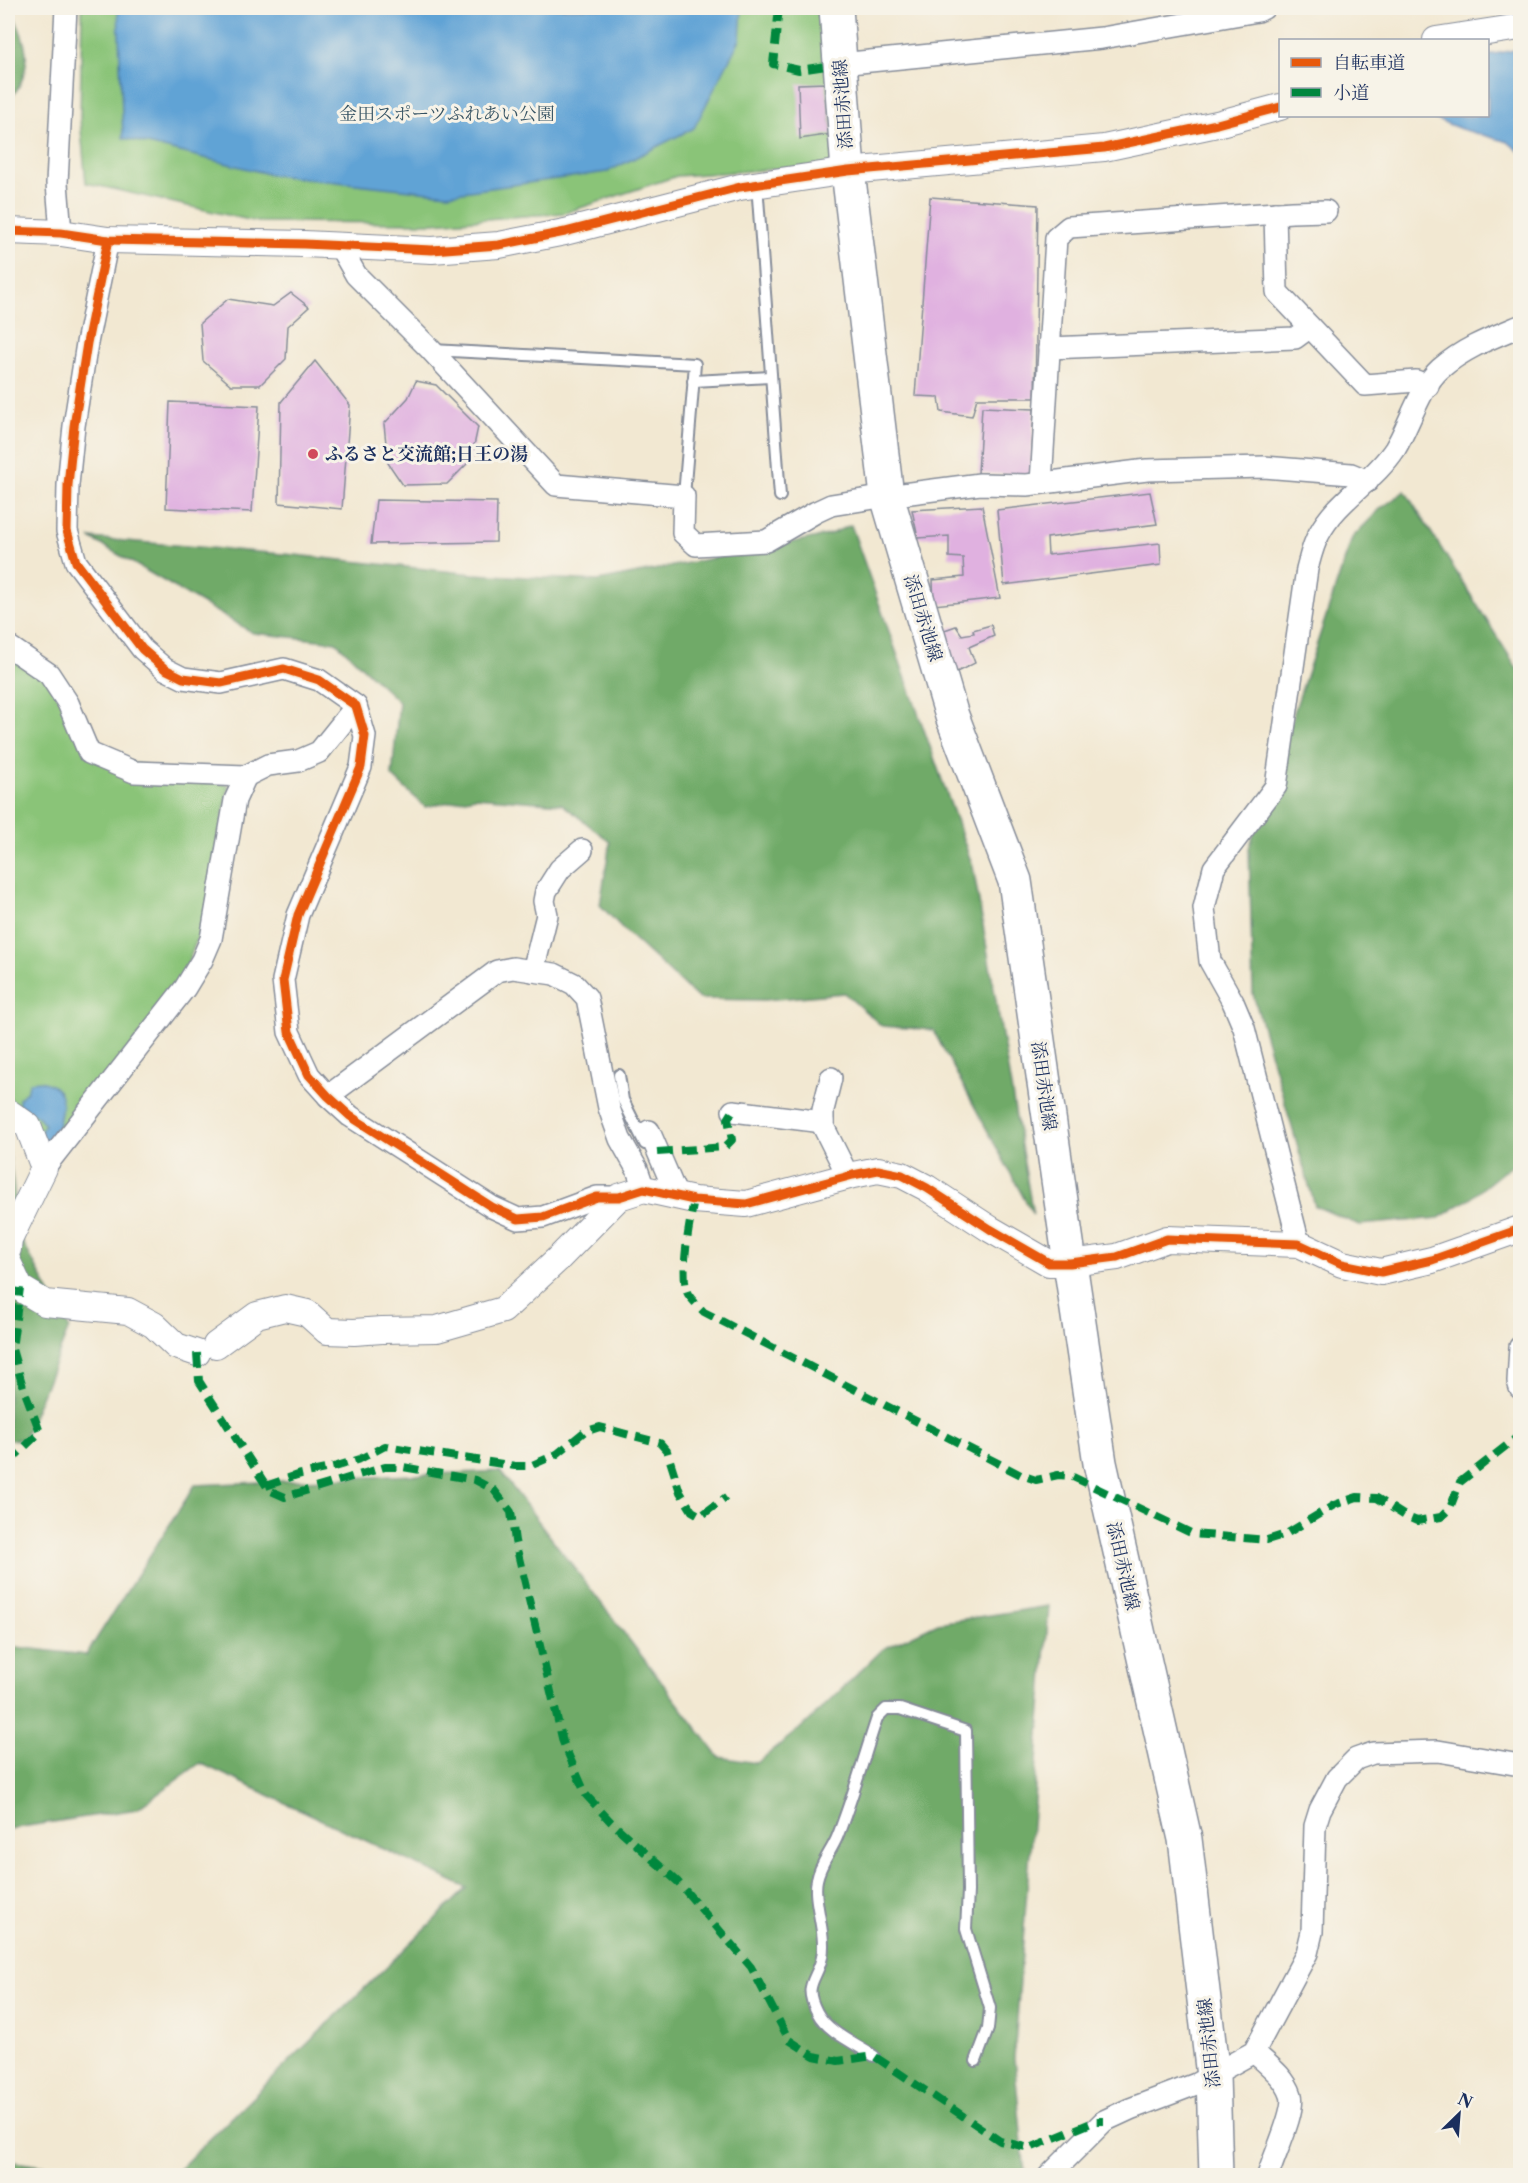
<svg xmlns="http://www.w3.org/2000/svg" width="1528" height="2183" viewBox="0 0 1528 2183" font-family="'Libre Caslon Text','Noto Serif JP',serif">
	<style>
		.green { fill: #8ac478; stroke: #527a6b; stroke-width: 1.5 }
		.forest { fill: #6faa68; stroke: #456c63; stroke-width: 1.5 }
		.water { fill: #61a3d5; stroke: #3e699a; stroke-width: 1.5 }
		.building { fill: #e0b1e0 }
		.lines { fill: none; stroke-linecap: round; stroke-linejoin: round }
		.service-casing { stroke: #868c98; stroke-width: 14 }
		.minor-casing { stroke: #868c98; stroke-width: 24 }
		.tertiary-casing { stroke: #868c98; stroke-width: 28 }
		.primary-casing { stroke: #868c98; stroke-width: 36 }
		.service { stroke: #fff; stroke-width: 10 }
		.minor { stroke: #fff; stroke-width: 21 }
		.tertiary { stroke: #fff; stroke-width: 26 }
		.primary { stroke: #fff; stroke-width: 33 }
		.quiet { stroke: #00873e; stroke-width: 8; stroke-dasharray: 15 8; stroke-linecap: butt }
		.cycleway-casing { stroke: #f7f3e8; stroke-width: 13 }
		.cycleway { stroke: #e8590c; stroke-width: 9 }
		.poi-dot { fill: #d1495b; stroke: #f7f3e8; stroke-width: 2 }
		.labels { text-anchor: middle; stroke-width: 6; stroke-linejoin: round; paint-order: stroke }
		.street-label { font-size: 18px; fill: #1b2f5e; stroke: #f7f3e8 }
		.park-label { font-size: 18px; fill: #375464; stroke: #f7f3e8 }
		.poi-label { font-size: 18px; font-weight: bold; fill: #1b2f5e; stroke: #f7f3e8; text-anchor: start }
	</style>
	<rect width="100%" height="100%" fill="#f7f3e8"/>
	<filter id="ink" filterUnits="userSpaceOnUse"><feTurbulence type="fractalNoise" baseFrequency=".0167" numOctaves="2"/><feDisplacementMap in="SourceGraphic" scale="12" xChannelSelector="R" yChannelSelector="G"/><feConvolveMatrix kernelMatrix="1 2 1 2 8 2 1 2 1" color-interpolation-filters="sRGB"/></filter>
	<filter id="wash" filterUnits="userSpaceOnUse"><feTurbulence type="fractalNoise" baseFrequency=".008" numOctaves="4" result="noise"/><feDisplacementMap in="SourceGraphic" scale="24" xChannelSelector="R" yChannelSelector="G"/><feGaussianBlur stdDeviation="1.35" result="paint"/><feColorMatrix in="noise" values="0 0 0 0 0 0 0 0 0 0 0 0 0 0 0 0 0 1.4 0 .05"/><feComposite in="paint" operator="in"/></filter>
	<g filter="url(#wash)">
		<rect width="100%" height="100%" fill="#f2e8d2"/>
		<g class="green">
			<path d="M82,8h742l10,157 -157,11 -112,37 -132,10 -175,-1 -172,-39 -6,-64z"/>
			<path d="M8,646l41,28 40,79 140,32 -16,83 -4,39 -27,72 -131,174 -43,-41z"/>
		</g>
		<g class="forest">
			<path d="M8,8h2c18,35 26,61 -2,94z"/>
			<path d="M1405,491l115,182v491l-11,3 -37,30 -33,21 -80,7 -44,-19 -62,-212 -4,-146 103,-310 28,-29z"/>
			<path d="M851,525l122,342 60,348 -100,-185 -51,-4 -38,-33 -79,7 -66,-1 -73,-67 -26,-27 10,-63 -48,-38 -87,-7 -50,10 -33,-31 7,-74 -63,-60 -83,-9 -163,-95 205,17 178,19 125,7 230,-46z"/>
			<path d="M8,1147l13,92 48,89 -45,111 -16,1z"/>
			<path d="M500,1471l219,286 38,6 52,-42 74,-72 55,-26 111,-17 -35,452 11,117h-852l294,-287 -267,-125 -63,46 -129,20v-183l78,9 109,-170z"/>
			<path d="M8,2161l92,14h-92z"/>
		</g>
		<g class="water">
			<path d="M118,8h624l-2,31 -46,89 -87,44 -159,22 -175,-19 -150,-37z"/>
			<path d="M1520,49v103l-12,-10 -47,-13 -33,-13h60v-61z"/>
			<path d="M41,1081c27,8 22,23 17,46 -2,8 -2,15 -8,22l-11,-16 6,-8 -6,-8 -20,-12v-6l8,-8 3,-9z"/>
		</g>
		<g id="blocks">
			<g class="building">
				<path d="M826,83l6,51 -32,5 -2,-55z"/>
				<path d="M930,197l108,8 -3,193h-58l-5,18 -31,-4 -2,-15 -24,-1z"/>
				<path d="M291,293l18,14 -21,19 -2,33 -26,26h-29l-28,-24 -3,-38 28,-24 45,7z"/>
				<path d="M315,361l35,44 -8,104 -63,-6 2,-101z"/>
				<path d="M416,381l20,4 42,42 -7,33 -24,24 -44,1 -15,-22 -4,-39 24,-26z"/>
				<path d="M170,402l89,4 -7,106 -86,-4z"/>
				<path d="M982,407l52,2 -3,66 -53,-2z"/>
				<path d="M1150,492l7,32 -110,14 1,17 112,-12 1,22 -157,20 -7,-75z"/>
				<path d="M376,500l121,2 -1,40 -125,2z"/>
				<path d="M982,506l18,92 -66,7 -1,-25 31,-3 -1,-19 -14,-1v-21l-31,2 -6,-28z"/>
				<path d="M991,625l3,11 -25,11 6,16 -20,10 -16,-41 17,-6 6,9 12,-2 -1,-3z"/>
			</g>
		</g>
	</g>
	<g filter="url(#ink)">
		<use href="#blocks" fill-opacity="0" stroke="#868c98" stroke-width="1.5"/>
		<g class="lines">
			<g class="service-casing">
				<g id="service">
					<path d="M757,184l23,312"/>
					<path d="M432,350l263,14 -11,132"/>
					<path d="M693,381l78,-4"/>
					<path d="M619,1075l4,25 22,44"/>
					<path d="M874,2056c-18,-12 -47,-24 -57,-44 -15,-28 0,-31 5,-55 5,-25 -10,-57 -5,-77 3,-17 15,-29 21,-45 15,-38 26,-78 39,-117l9,-9h14l66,22 2,160 -2,38 24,79 -2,21 -12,32"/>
				</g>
			</g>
			<g class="minor-casing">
				<g id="minor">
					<path d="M840,64l262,-26 156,-27 6,-3"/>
					<path d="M1275,213l2,79 88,93 51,-4 12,5"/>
					<path d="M61,233l-4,-50 9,-175"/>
					<path d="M108,240l-21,103 -13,83 -6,59 -1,46 9,31 66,87 23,20 18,9 38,5 63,-14 35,11 37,26 9,30 -4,31 -63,148 -15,65 6,52 20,43 19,21 22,20 142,91 26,12 25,-2 54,-20h22"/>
					<path d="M339,245l17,30 74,74 126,136 128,11 -1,37 13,12 70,-4 50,-29 15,-7 56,-9 93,-12 47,1 120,-15 117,-3 87,7 17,7"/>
					<path d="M1049,348l246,-10 15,-11"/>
					<path d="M1041,483l15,-245 13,-11 223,-15 34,-1"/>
					<path d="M8,646l41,28 19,29 21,50 45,19 112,4 22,-11 30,-4 21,-9 37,-46"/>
					<path d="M533,971l14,-56 -3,-14 2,-10 14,-22 22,-19"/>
					<path d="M831,1078l-8,32v16l25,50"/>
					<path d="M328,1096l169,-125 16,-3 41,6 20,10 13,14 22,110 11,31 17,30 7,20"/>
					<path d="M733,1111l90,11"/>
					<path d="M649,1131l28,65"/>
					<path d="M44,1168l141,-180 17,-28 9,-21 24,-139 11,-24"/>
					<path d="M1299,1244l-55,-216 -11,-26 -23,-41 -6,-53 10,-40 62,-82 31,-217c3,-11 6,-25 12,-35 18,-34 55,-53 76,-85 14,-23 25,-62 45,-80 24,-21 51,-31 80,-43"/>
					<path d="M1520,1347l-2,34 2,7"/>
					<path d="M1254,2052c13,12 31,25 37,43 5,16 -18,62 -23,81"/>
					<path d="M1049,2176l55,-55 26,-12 66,-25 58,-32 53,-99 5,-21 3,-106 5,-16 17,-32 19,-19 17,-6 65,-2 82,14"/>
				</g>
			</g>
			<g class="tertiary-casing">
				<g id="tertiary">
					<path d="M1436,40l84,-13"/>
					<path d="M8,231l53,2 47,7 196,4 128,6 67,-5 66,-13 175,-45 108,-16 256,-23 113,-24 63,-17"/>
					<path d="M8,1112l20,14 16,42 -35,72 -1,9"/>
					<path d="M8,1262l12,26 25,15 83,8 26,14 22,21 21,7"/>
					<path d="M216,1345l41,-30 28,-7 22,5 20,18 27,1 28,-2 55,-1 66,-19 56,-52 60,-61 25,-8 50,11 52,4 107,-29 25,-5 24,5 25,13 63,41 59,34h21l47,-6 50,-18 132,5 43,20 39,8 51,-12 88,-31"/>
				</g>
			</g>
			<g class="primary-casing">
				<path id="primary" d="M836,8l12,163 39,325 65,220 63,165 55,382 30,200 85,376 28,237 3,100"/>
			</g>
			<use href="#service" class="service"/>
			<use href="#minor" class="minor"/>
			<use href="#tertiary" class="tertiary"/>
			<use href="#primary" class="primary"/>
			<g class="quiet">
				<path d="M779,8l-6,56 26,6 41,-6"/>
				<path d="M657,1152l68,-5 7,-7 -4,-21 5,-8"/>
				<path d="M694,1200c-4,21 -15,75 -6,94 4,6 11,13 16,18l317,163 15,5 22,-5 13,1 122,58 74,6 19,-6 48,-29 23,-8 20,1 28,18 12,5 24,-4 9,-9 10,-26 60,-47"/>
				<path d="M197,1353l2,28 70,109 16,7 100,-30h18l72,13 19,10 17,22 4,29 48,201 23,53 25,27 67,60 73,85 38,73 25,16 24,5 36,-5 126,85 30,7 66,-27h8"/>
				<path d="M8,1459l3,1 29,-28 -17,-45 -11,-38 8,-61"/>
				<path d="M266,1486l31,-11 37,-8 26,-8 25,-13 130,20h15l27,-12 27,-22 16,-5 60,16 7,8 13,41 12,19 9,5 25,-19"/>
			</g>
			<g class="cycleway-casing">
				<g id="cycleway">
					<path d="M8,231l53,2 47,7 196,4 128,6 67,-5 66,-13 175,-45 108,-16 256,-23 113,-24 63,-17"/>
					<path d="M108,240l-21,103 -13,83 -6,59 -1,46 9,31 66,87 23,20 18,9 38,5 63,-14 35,11 37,26 9,30 -4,31 -63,148 -15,65 6,52 20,43 19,21 22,20 142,91 26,12 25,-2 54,-20h22l25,-8 50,11 52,4 107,-29 25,-5 24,5 25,13 63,41 59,34h21l47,-6 50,-18 132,5 43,20 39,8 51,-12 88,-31"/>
				</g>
			</g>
			<use href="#cycleway" class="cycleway"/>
		</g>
	</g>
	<circle class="poi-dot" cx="313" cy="454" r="6"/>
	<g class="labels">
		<g class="street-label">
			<text transform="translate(843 104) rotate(-94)" y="6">添田赤池線</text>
			<text transform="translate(923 618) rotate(73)" y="6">添田赤池線</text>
			<text transform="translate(1044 1086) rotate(82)" y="6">添田赤池線</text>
			<text transform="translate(1123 1566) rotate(77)" y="6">添田赤池線</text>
			<text transform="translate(1209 2043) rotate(-96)" y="6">添田赤池線</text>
		</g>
		<g class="park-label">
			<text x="447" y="120">金田スポーツふれあい公園</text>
		</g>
		<g class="poi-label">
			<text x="325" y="460">ふるさと交流館;日王の湯</text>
		</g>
	</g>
	<rect width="1528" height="2183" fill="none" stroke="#f7f3e8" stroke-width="30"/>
	<rect x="1279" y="39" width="210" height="78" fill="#f7f3e8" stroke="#9fa5b1" stroke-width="1.5"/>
	<rect x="1291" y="58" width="30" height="9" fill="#e8590c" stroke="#9fa5b1" stroke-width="1.5"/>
	<text x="1333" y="69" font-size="18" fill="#1b2f5e">自転車道</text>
	<rect x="1291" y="88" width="30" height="9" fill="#00873e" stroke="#9fa5b1" stroke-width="1.5"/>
	<text x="1333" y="99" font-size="18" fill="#1b2f5e">小道</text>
	<g transform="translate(1459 2114) rotate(25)" stroke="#f7f3e8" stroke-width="4.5" paint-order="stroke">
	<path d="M0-4.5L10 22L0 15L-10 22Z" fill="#1b2f5e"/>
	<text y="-9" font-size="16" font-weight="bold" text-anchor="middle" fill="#1b2f5e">N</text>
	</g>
</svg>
